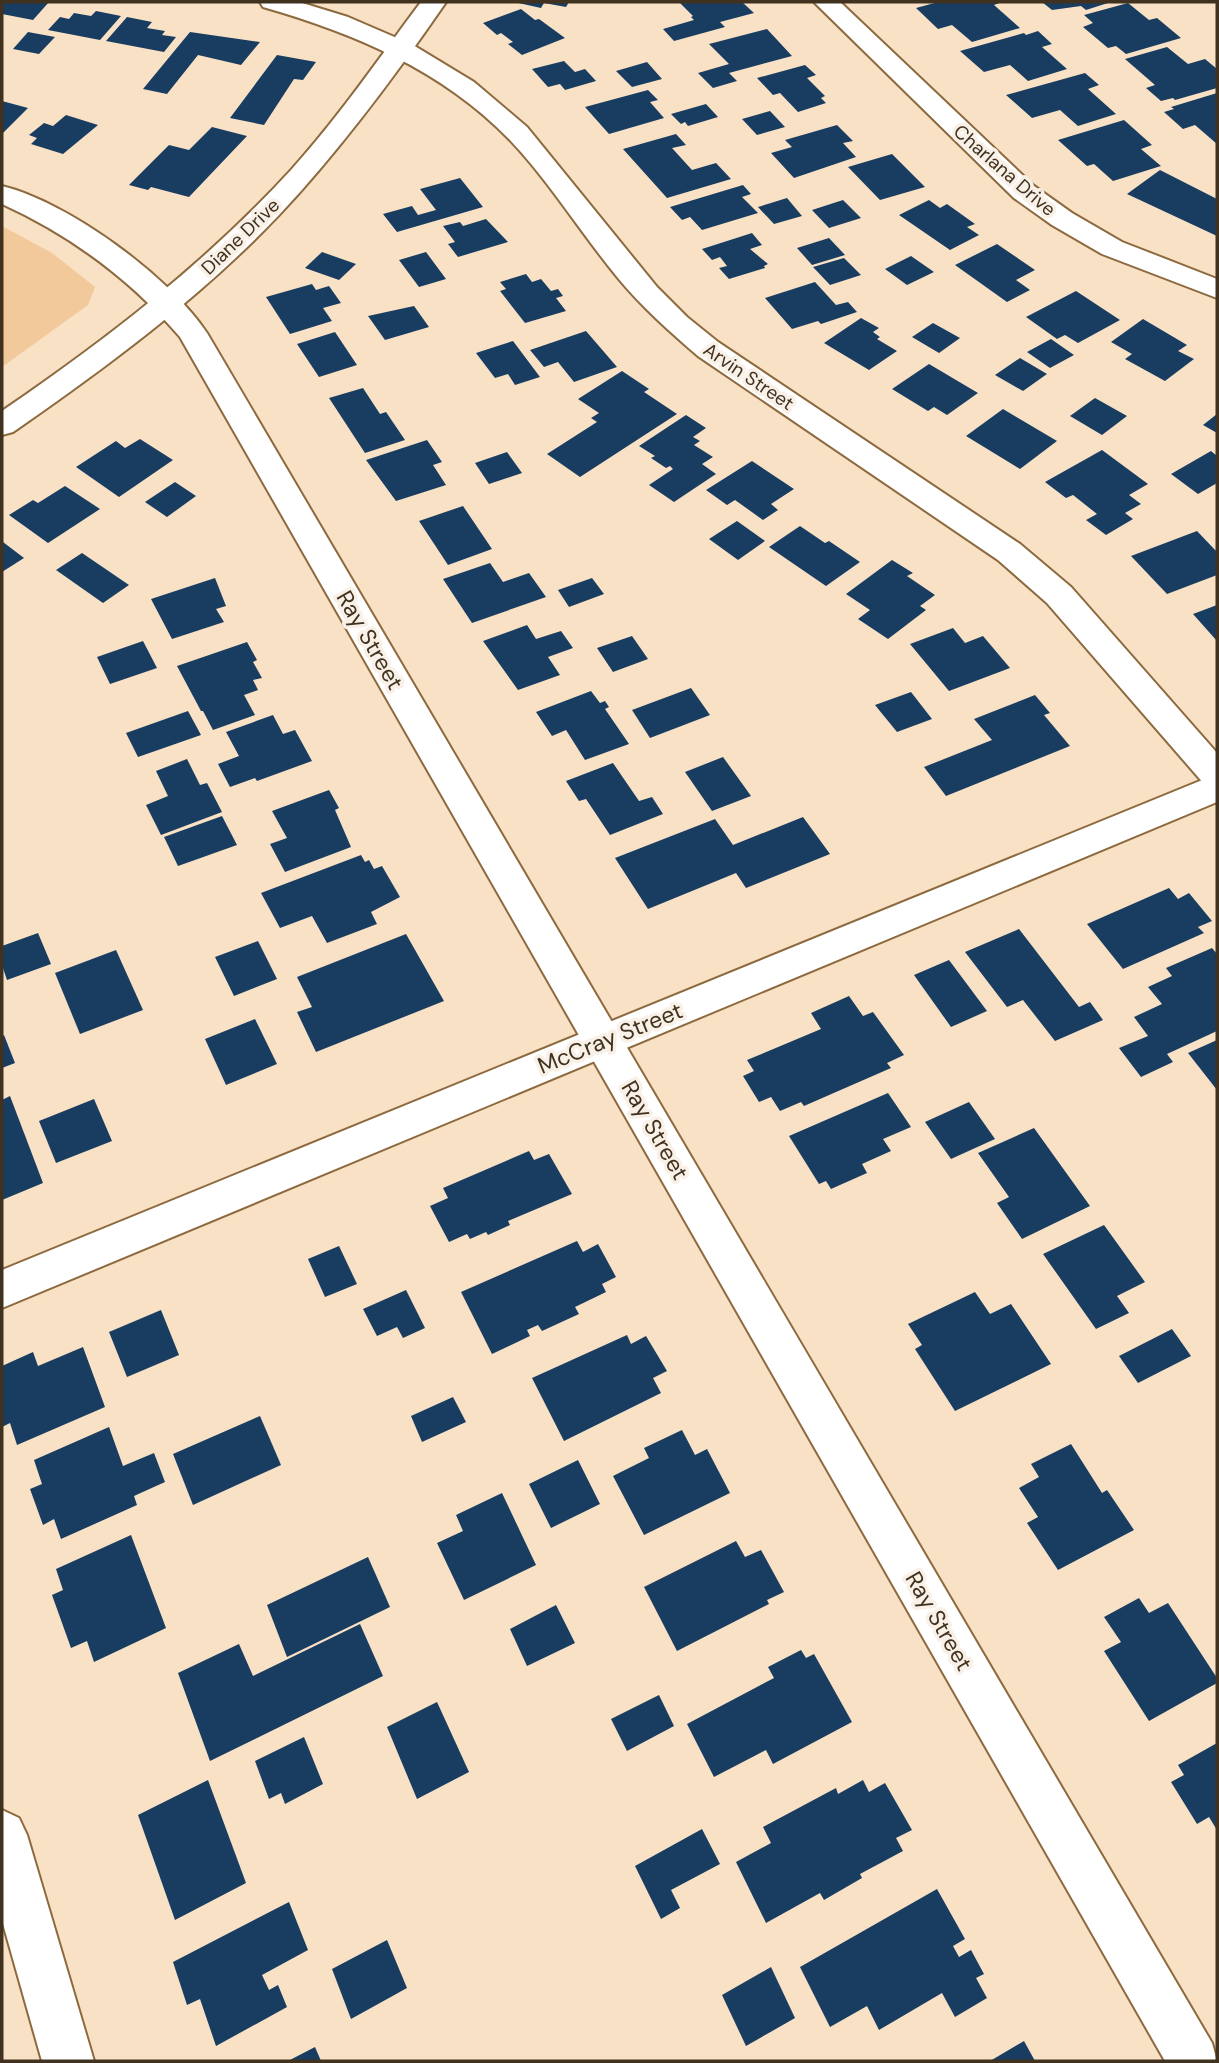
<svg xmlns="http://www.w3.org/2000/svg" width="1219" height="2063" viewBox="0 0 1219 2063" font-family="'DM Sans',sans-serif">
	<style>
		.green { fill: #f1c99b }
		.building { fill: #193d61 }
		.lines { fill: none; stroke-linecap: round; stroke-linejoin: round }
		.street-casing { stroke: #8d693e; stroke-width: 4 }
		.secondary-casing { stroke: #8d693e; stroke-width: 4 }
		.street { fill: #fff; fill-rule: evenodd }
		.secondary { fill: #fff; fill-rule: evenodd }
		.labels { text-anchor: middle; stroke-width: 7; stroke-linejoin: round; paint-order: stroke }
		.far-street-label { font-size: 19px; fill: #41321f; stroke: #f9f1e8 }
		.street-label { font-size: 23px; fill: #41321f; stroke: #f9f1e8 }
	</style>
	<rect width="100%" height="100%" fill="#f9e1c6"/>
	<path class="green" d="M2,226l50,27 43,34 -7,18 -86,62z"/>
	<g class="building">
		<path d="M2,2h47l-16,18 -31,-6z"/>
		<path d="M514,2h55l-3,5 -22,-4 -3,5z"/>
		<path d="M679,2h63l12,11 -34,9 5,5 -51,14 -11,-12 31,-9 -3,-3 2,-1z"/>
		<path d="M938,2h64l-8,3 26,23 -48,14 -20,-17 -14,4 -22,-21z"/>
		<path d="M1042,2h69l-25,8 -5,-4 -29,4z"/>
		<path d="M1128,3l21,17 8,-2 24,20 -55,16 -10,-8 -8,2 -25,-21 10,-4 -9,-8z"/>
		<path d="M521,9l14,11 4,-1 26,19 -43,17 -14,-11 5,-2 -12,-9 -4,2 -14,-12z"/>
		<path d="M96,11l25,5 -21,24 -52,-10 12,-13 9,2 5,-6 17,3z"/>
		<path d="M127,17l25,5 -5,6 18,3 -3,4 14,2 -12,15 -58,-11z"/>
		<path d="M767,29l25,27 -63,17 8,8 -24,7 -15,-15 31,-9 -20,-20z"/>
		<path d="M1038,31l14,13 -10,3 25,22 -39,12 -18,-16 -26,7 -24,-21 64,-18 2,2z"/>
		<path d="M28,32l27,5 -16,17 -26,-5z"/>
		<path d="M190,32l70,10 -19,23 -43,-10 -31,39 -24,-5z"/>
		<path d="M1167,47l21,17 17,-5 12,10v19l-42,12 -2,-2 -12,3 -15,-13 9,-3 -30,-26z"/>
		<path d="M277,55l39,7 -13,18 -9,-1 -30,46 -34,-7z"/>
		<path d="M564,61l11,11 10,-3 11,12 -31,9 -5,-6 -12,3 -16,-18z"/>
		<path d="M647,62l15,17 -30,8 -16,-16z"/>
		<path d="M805,65l11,10 -9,3 18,18 -4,2 5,5 -28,9 -18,-19 -7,2 -16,-17z"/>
		<path d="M1085,73l14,12 -11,4 28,25 -38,12 -18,-16 -28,8 -26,-23z"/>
		<path d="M648,90l10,10 -8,2 14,16 -55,16 -24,-27z"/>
		<path d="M1217,93v51l-22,-19 -12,4 -19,-17 10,-3 -3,-2z"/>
		<path d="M2,101l26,7 -26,26z"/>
		<path d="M706,104l12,13 -30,9 -3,-4 -4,2 -10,-10z"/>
		<path d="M770,111l15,16 -28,8 -15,-16z"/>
		<path d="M66,115l32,10 -35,29 -32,-10 6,-6 -8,-3 15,-12 9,3z"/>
		<path d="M1124,120l28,25 -11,4 20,17 -48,15 -19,-17 -7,2 -29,-26z"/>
		<path d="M837,125l16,16 -10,2 13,14 -62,21 -23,-25 21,-6 -7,-7z"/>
		<path d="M212,127l35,9 -58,61 -38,-10 -3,3 -19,-5 40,-40 20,5z"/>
		<path d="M676,134l10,11 -14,3 20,22 24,-7 15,16 -64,19 -44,-49z"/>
		<path d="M892,154l33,33 -45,13 -32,-33z"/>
		<path d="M1160,170l57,29v37l-90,-42z"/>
		<path d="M460,178l23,29 -86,25 -14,-18 29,-8 6,9 18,-5 -16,-21z"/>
		<path d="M743,185l8,9 -9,3 16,16 -56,17 -12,-13 -8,3 -12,-13z"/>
		<path d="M787,198l15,18 -28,8 -16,-17z"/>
		<path d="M843,200l18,18 -32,10 -17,-18z"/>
		<path d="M929,200l11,8 7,-4 28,20 -8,3 12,8 -29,15 -51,-35z"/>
		<path d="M486,219l22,23 -50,15 -10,-13 7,-2 -12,-16 17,-4 3,4z"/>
		<path d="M752,233l10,12 -12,4 18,15 -4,2 1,2 -36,11 -10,-11 8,-2 -7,-9 -8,3 -10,-11z"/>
		<path d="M829,238l16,17 -33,10 -15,-17z"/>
		<path d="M997,244l38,26 -19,10 14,10 -23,12 -52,-37z"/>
		<path d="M322,252l34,12 -17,16 -34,-12z"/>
		<path d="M426,252l20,27 -27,8 -20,-27z"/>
		<path d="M911,256l23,16 -27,13 -22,-16z"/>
		<path d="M844,258l17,17 -31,10 -17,-18z"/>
		<path d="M526,274l6,8 9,-3 10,12 7,-2 5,7 -7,2 10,13 -41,12 -25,-32 6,-2 -6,-7z"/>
		<path d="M815,282l21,23 12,-3 9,10 -36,12 -3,-3 -26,8 -27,-31z"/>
		<path d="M312,284l4,6 13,-4 12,17 -18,5 9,13 -42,13 -24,-37z"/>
		<path d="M1076,291l44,29 -42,23 -13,-8 -8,4 -31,-22z"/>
		<path d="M414,306l15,21 -44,13 -17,-24z"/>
		<path d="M861,318l18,10 -6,4 7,5 -3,2 20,12 -28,19 -45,-27z"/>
		<path d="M1143,319l44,26 -9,6 16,8 -29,22 -40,-22 7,-5 -21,-12z"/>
		<path d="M933,323l27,15 -21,15 -27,-16z"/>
		<path d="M586,331l31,36 -43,15 -16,-20 -14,5 -14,-17z"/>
		<path d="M335,332l22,33 -38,12 -22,-33z"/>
		<path d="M1051,339l23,16 -24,13 -23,-16z"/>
		<path d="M513,341l27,36 -25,8 -7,-11 -13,4 -19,-25z"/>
		<path d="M1020,358l27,16 -24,17 -28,-16z"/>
		<path d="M929,364l49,29 -31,22 -13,-8 -6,4 -36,-22z"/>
		<path d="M622,371l27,18 -5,3 33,22 -97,63 -33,-23 50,-32 -6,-4 8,-5 -21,-14z"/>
		<path d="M363,388l17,26 6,-2 19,28 -40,13 -36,-55z"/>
		<path d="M1095,398l32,18 -25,19 -32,-19z"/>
		<path d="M1003,409l54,32 -37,28 -54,-33z"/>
		<path d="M1217,414v19l-14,-8z"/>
		<path d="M686,415l20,13 -13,9 7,4 -6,4 19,12 -11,7 14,10 -42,28 -25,-17 24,-16 -3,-3 -4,2 -15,-10 4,-2 -16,-10z"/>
		<path d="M140,439l33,21 -54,37 -43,-30 40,-26 9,7z"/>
		<path d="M427,440l15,22 -9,3 13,20 -50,16 -30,-41z"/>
		<path d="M1102,450l46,34 -19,11 12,9 -16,9 8,6 -27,16 -20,-15 11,-6 -24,-19 -7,3 -21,-16z"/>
		<path d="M1211,451l6,5v27l-19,11 -27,-20z"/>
		<path d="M507,452l15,21 -33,11 -14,-21z"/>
		<path d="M752,461l42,28 -23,15 7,6 -15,10 -28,-20 -8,5 -21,-15z"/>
		<path d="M175,482l21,14 -29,21 -22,-15z"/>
		<path d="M65,486l35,23 -52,34 -39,-28 24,-15 5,3z"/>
		<path d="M463,506l29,43 -44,16 -29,-44z"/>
		<path d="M737,521l28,20 -27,19 -29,-21z"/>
		<path d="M800,526l25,17 4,-2 31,21 -34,24 -57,-39z"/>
		<path d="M1197,531l20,21v23l-50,19 -36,-38z"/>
		<path d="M3,542l21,16 -22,14v-29z"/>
		<path d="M82,553l47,32 -26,18 -47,-33z"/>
		<path d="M892,560l21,13 -6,3 28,19 -15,11 6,4 -38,29 -30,-20 12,-9 -24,-16z"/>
		<path d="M490,563l13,19 26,-9 17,24 -74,26 -29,-44z"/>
		<path d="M215,578l11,28 -10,3 8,13 -52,17 -21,-40z"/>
		<path d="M592,578l12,16 -35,13 -11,-17z"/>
		<path d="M1217,605v36l-24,-27z"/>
		<path d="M527,625l9,14 25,-8 12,17 -25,9 12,18 -42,15 -35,-49z"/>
		<path d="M953,628l12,15 18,-7 27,32 -61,23 -39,-47z"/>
		<path d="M632,636l16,23 -35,13 -16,-24z"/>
		<path d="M143,641l14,27 -47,16 -13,-27z"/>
		<path d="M247,642l10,18 -4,2 9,16 -9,2 5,10 -14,5 11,20 -42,15 -10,-19h-2l-24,-45z"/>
		<path d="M691,688l19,27 -60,23 -18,-28z"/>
		<path d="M591,691l9,12 5,-2 4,6 -4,2 24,35 -44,16 -19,-30 -14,6 -16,-24z"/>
		<path d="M911,692l21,27 -35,13 -22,-27z"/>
		<path d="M1035,695l15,18 -6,2 26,31 -124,50 -22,-29 68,-27 -18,-21z"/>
		<path d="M188,711l13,24 -63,22 -12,-24z"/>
		<path d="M273,715l10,19 12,-4 17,31 -55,20 -2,-3 -25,9 -12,-23 21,-8 -13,-24z"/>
		<path d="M723,757l28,39 -39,15 -27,-39z"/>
		<path d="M187,759l13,26 7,-2 15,29 -61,23 -15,-30 22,-9 -12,-25z"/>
		<path d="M613,763l26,38 13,-4 11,17 -53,21 -24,-36 -7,2 -13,-20z"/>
		<path d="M329,790l10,18 -4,2 16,37 -66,25 -15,-28 17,-6 -15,-27z"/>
		<path d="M222,816l15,29 -59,21 -14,-29z"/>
		<path d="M803,817l27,37 -84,34 -10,-15 -88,36 -33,-51 100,-39 18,26z"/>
		<path d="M361,855l4,7 4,-2 5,9 8,-3 18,31 -29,15 6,12 -50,19 -15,-27 -32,12 -19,-35z"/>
		<path d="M1169,888l9,11 11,-6 23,28 -14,6 6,6 -81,36 -36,-45z"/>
		<path d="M1019,929l60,78 11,-5 13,18 -48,21 -32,-41 -16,7 -42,-55z"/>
		<path d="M38,933l13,31 -44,16 -5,-15v-19z"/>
		<path d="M406,934l38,67 -128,51 -19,-40 15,-5 -15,-30z"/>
		<path d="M258,941l19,38 -43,17 -19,-39z"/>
		<path d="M1212,948l5,6v77l-50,23 6,8 -32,15 -22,-29 29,-12 -14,-19 28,-13 -14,-17 24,-11 -6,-8z"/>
		<path d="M116,950l27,60 -63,24 -25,-61z"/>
		<path d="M949,960l38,51 -36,16 -37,-52z"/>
		<path d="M849,996l14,20 10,-4 31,43 -17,8 4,5 -87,38 -3,-4 -21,9 -9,-14 -12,5 -16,-26 11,-5 -7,-11 74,-31 -10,-16z"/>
		<path d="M255,1019l22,45 -51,21 -21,-46z"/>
		<path d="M4,1035l11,28 -13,5v-32z"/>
		<path d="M1217,1040v50l-29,-37z"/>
		<path d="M888,1093l23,34 -28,12 8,12 -29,13 5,9 -36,16 -5,-8 -7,3 -30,-48z"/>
		<path d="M10,1096l33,87 -41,17v-100z"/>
		<path d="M94,1099l18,42 -56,22 -17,-42z"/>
		<path d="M969,1102l26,37 -44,20 -26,-37z"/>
		<path d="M1034,1128l56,78 -68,33 -25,-36 12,-6 -31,-44z"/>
		<path d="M529,1151l5,9 15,-6 23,40 -64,27 2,4 -22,10 -2,-3 -16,7 -3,-5 -18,8 -19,-36 18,-8 -5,-10z"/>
		<path d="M1104,1225l41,57 -28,14 12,17 -33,16 -53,-75z"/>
		<path d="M577,1241l6,11 15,-8 18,33 -14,7 4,8 -31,15 4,7 -37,17 -4,-6 -11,5 3,6 -38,18 -31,-62z"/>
		<path d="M339,1246l18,38 -32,13 -17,-38z"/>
		<path d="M406,1290l19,38 -22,10 -6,-11 -20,9 -14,-27z"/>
		<path d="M975,1292l15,22 21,-10 40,60 -96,47 -40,-62 7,-4 -14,-21z"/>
		<path d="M161,1310l18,45 -52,22 -18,-45z"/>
		<path d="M1172,1329l19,27 -53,27 -19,-27z"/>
		<path d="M627,1335l4,9 15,-8 21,35 -14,7 8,15 -97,48 -32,-63z"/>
		<path d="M83,1347l22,60 -88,38 -7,-22 -8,4v-61l31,-14 5,14z"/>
		<path d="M453,1397l13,25 -44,20 -11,-26z"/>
		<path d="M260,1416l21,49 -88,40 -20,-51z"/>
		<path d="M109,1427l14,39 31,-13 11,29 -31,14 3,9 -76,34 -7,-20 -11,6 -13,-36 12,-5 -8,-24z"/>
		<path d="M682,1430l13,25 12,-6 23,44 -86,42 -31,-59 36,-18 -5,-10z"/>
		<path d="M1071,1444l31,49 5,-3 27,40 -76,40 -31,-47 11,-6 -19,-29 20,-11 -8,-13z"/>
		<path d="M578,1460l22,44 -49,24 -22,-44z"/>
		<path d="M502,1493l34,72 -72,35 -27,-57 26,-12 -7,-16z"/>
		<path d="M131,1535l35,93 -72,34 -7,-21 -16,7 -19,-53 11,-5 -7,-21z"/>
		<path d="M736,1541l9,16 16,-7 23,42 -17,8 2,4 -92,47 -33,-64z"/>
		<path d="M368,1557l22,50 -103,50 -20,-52z"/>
		<path d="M1139,1598l10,15 19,-10 49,75v5l-68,38 -45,-70 17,-9 -17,-25z"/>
		<path d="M556,1605l19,38 -48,23 -17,-37z"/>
		<path d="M360,1624l23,52 -173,85 -32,-88 61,-29 14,32z"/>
		<path d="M801,1650l5,8 8,-4 38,68 -79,42 -7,-14 -52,27 -27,-53 87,-46 -6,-11z"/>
		<path d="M659,1695l15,31 -47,25 -16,-32z"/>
		<path d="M437,1702l32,70 -52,27 -30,-72z"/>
		<path d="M304,1737l19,47 -38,20 -4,-11 -12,6 -14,-38z"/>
		<path d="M1217,1743v87l-8,-13 -12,7 -26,-42 13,-7 -6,-10z"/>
		<path d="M208,1780l38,103 -71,37 -37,-105z"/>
		<path d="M863,1780l6,12 16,-9 27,47 -16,8 7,13 -43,23 2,4 -38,22 -4,-7 -54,30 -30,-61 35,-19 -8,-16 73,-39 2,6z"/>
		<path d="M702,1829l18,35 -49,26 9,18 -19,11 -26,-53z"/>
		<path d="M937,1889l28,50 -12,7 6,11 12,-7 13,24 -8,4 11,20 -32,19 -13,-24 -63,37 -12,-24 -37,21 -30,-60z"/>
		<path d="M289,1902l19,48 -46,25 7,15 9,-5 9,22 -71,39 -16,-47 -13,6 -14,-43z"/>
		<path d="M387,1940l20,48 -56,31 -19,-50z"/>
		<path d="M771,1967l24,51 -49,28 -24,-51z"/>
		<path d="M1024,2041l11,20h-45z"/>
		<path d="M315,2047l6,14h-33z"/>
	</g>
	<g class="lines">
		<g class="street-casing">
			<g id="street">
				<path d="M260,2h39l49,15 65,28 61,37 53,45 130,160 30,30 31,25 302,202 51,43 146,166v36l-12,-4 -158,-182 -49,-43 -300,-204c-29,-25 -56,-49 -80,-78 -38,-46 -68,-96 -109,-139 -67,-69 -155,-106 -246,-132z"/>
				<path d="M814,2h26l194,184 38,27 50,29 95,37v19l-115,-44 -50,-29 -38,-27z"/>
				<path d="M2,186c66,16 167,90 205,147l1005,1710 5,18h-52l-985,-1724c-50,-58 -108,-101 -178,-133z"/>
				<path d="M2,1810l17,8 8,17 67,226h-52l-40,-141z"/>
			</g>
		</g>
		<g class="secondary-casing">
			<g id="secondary">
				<path d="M421,2h25c-51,74 -105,147 -167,213 -79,83 -172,152 -266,217l-11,3v-24c104,-71 204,-148 289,-241 48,-53 88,-112 130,-168z"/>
				<path d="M1217,774v28l-1215,506v-38z"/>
			</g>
		</g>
		<use href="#street" class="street"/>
		<use href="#secondary" class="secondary"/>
	</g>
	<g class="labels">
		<g class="far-street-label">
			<text transform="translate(1005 170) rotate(41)" y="7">Charlana Drive</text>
			<text transform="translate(240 236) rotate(-44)" y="7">Diane Drive</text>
			<text transform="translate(749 376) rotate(34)" y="7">Arvin Street</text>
		</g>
		<g class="street-label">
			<text transform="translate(370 640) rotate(60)" y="8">Ray Street</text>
			<text transform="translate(610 1038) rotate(-22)" y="8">McCray Street</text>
			<text transform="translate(655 1130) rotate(60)" y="8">Ray Street</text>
			<text transform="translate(939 1621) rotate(60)" y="8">Ray Street</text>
		</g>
	</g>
	<rect width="1219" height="2063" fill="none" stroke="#41321f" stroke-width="7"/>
</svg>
